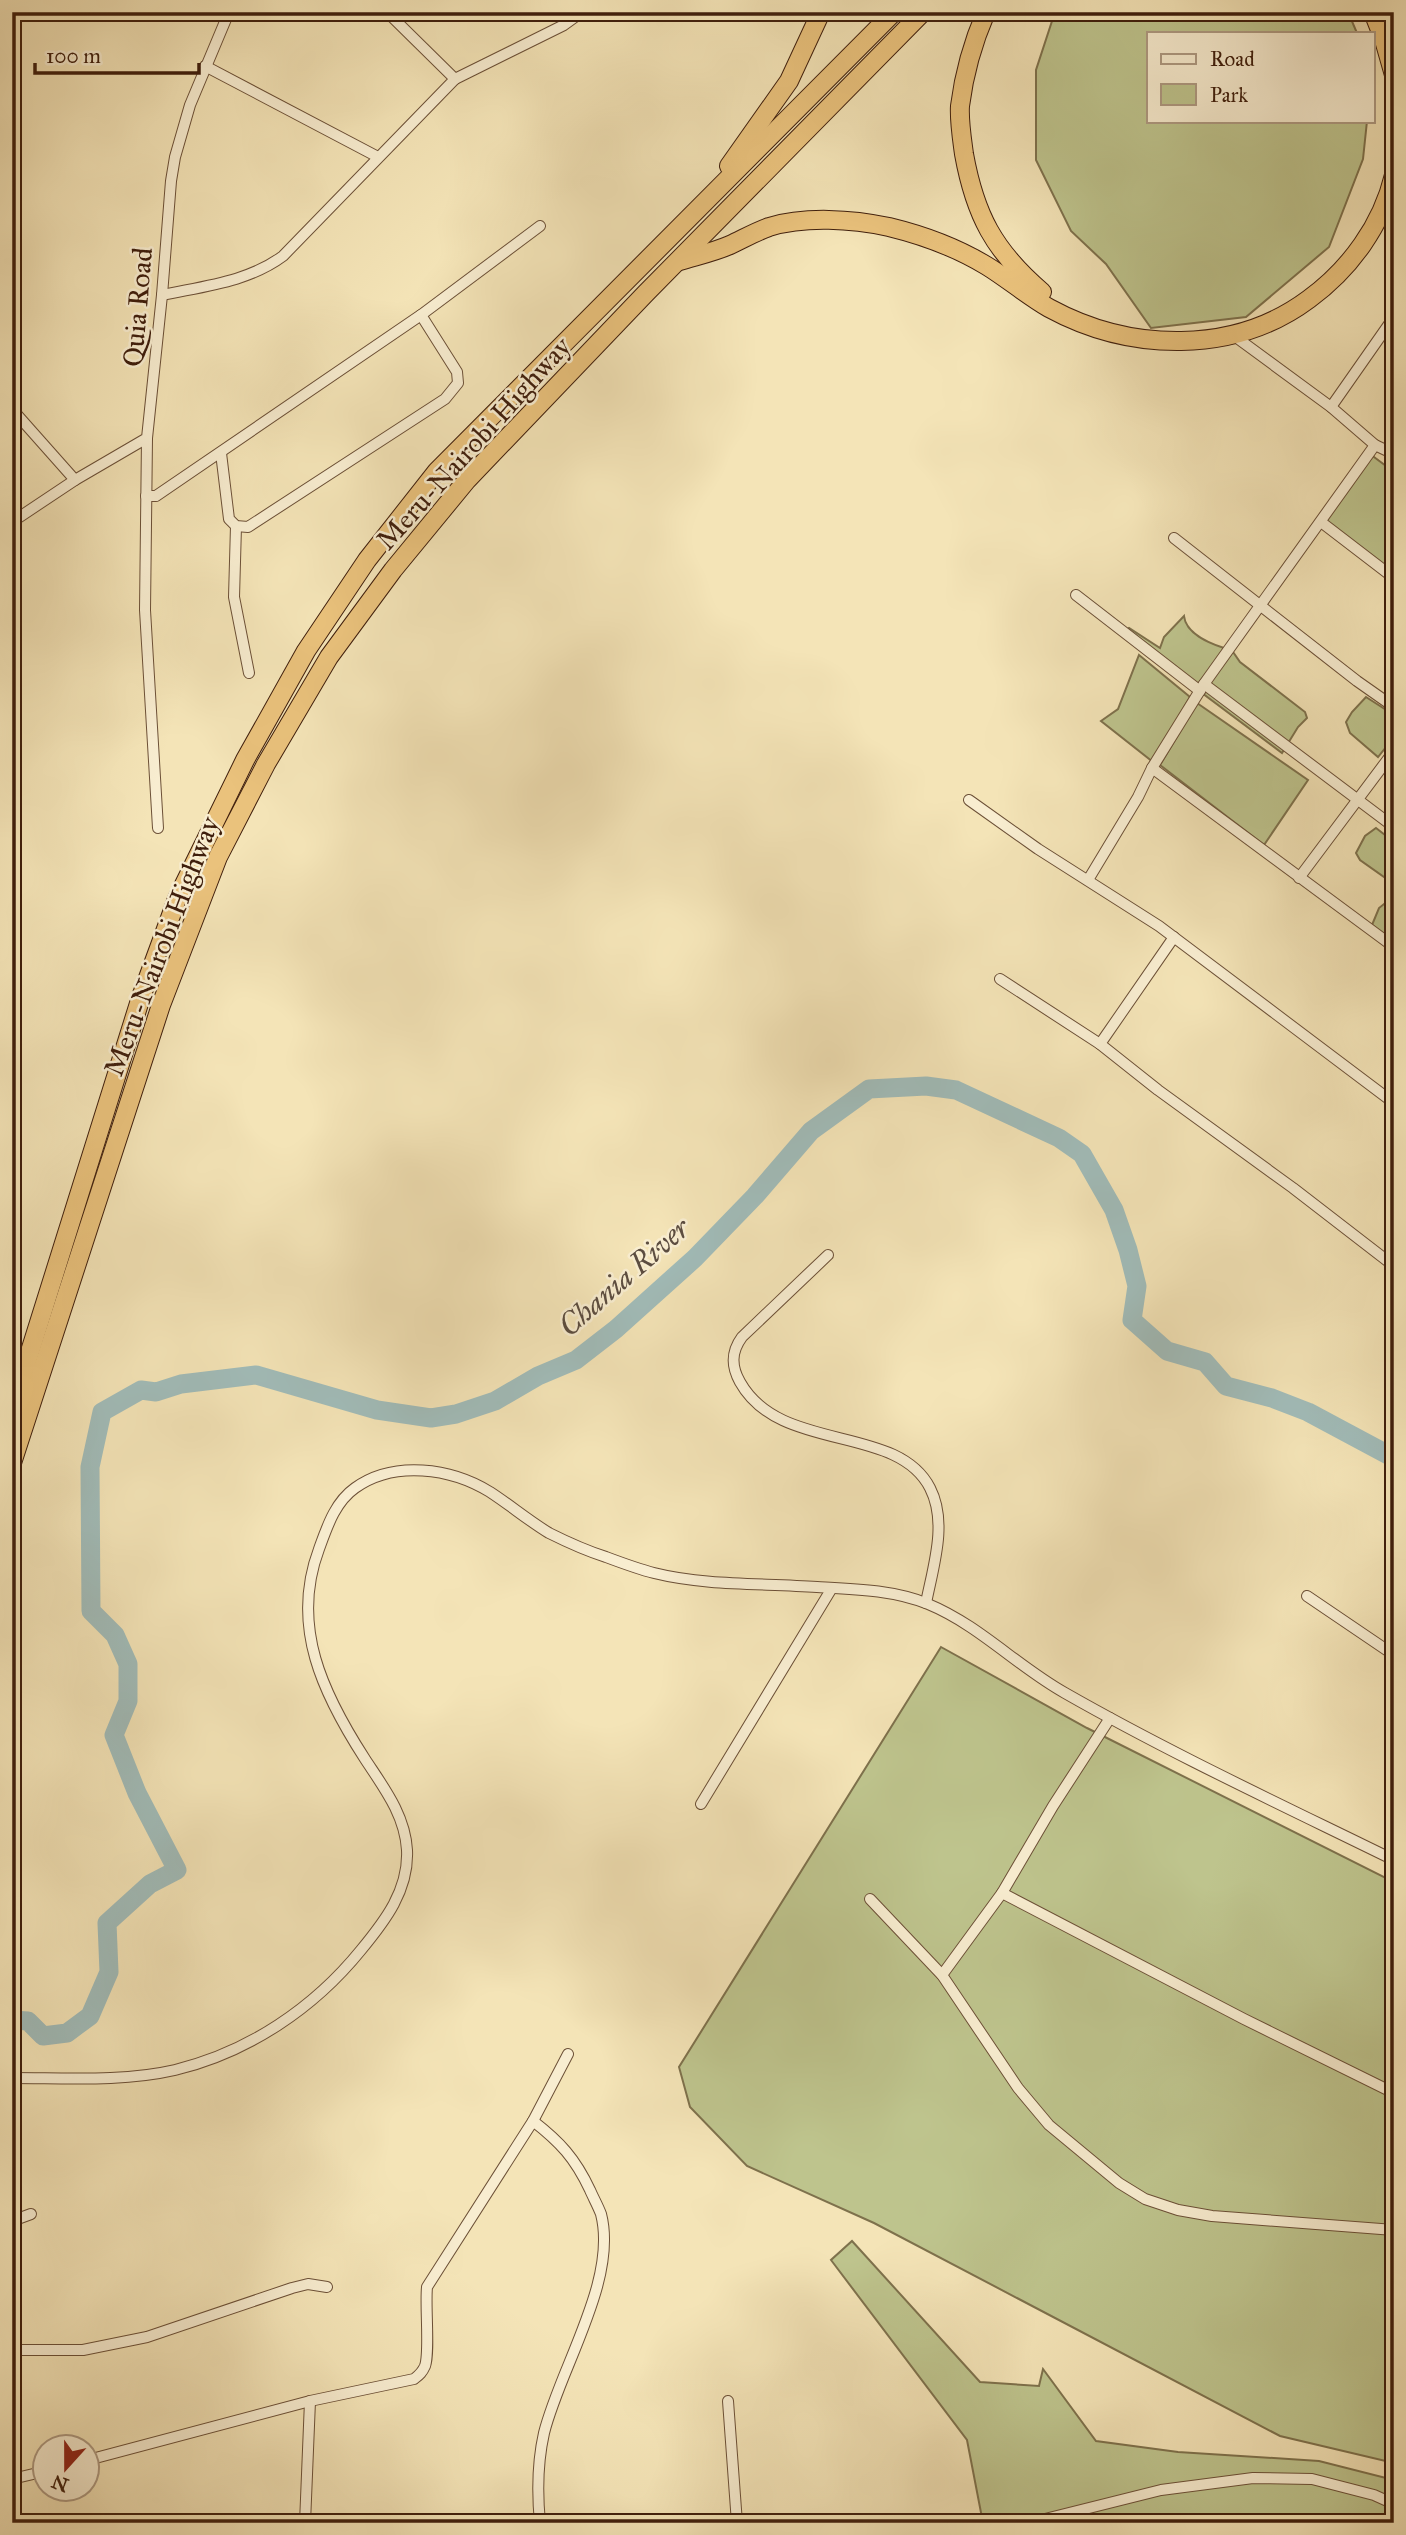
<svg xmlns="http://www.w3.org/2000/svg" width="1406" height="2535" viewBox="0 0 1406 2535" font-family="'IM FELL Great Primer',serif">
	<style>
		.green { fill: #bec48d; stroke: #7e714c; stroke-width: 2 }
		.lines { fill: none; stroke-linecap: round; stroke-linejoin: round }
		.river { stroke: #a1bcb9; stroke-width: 19 }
		.street-casing { stroke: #6c5037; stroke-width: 12 }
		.highway-casing { stroke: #3f1e0c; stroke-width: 20 }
		.street { stroke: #f8edd0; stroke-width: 10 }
		.highway { stroke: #eac27c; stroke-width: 18 }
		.labels { text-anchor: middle; stroke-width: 5; stroke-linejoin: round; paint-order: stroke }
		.street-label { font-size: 28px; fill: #3f1e0c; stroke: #f8edd0 }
		.water-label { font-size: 30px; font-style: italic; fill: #5c4d40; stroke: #f8edd0 }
	</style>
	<rect width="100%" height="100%" fill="#f4e4b7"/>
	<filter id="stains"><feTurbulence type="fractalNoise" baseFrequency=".00286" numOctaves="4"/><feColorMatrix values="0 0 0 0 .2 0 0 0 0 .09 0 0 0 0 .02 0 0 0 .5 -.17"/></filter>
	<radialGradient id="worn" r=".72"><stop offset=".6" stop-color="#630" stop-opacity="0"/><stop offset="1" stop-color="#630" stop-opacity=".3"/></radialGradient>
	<g class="green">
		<path d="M1055,12h293l9,21h-208v88h218l-4,38 -34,88 -83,70 -95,11 -45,-64 -35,-33 -35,-71v-90z"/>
		<path d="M12,230l9,3 -2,33 -7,12z"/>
		<path d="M1366,451l28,21v106l-74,-59z"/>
		<path d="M1184,616c2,18 25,27 40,32l-27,42 -77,-56 9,-6 31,20 4,-11z"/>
		<path d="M1231,649l9,13 65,50 2,6 -9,9 -16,26 -80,-60z"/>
		<path d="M1139,655l51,42 -37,65 -52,-41 17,-12z"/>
		<path d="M1366,697l28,18v22l-16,20 -28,-24 -4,-11 6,-10z"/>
		<path d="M1197,703l111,77 -44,65 -104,-80z"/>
		<path d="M1376,828l18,14v42l-34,-24 -4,-7 9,-17z"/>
		<path d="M1394,896v46l-22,-17 7,-17z"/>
		<path d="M941,1647l146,81 307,154v581l-114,-27 -406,-213 -127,-57 -57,-59 -11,-40z"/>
		<path d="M852,2241l128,141 59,4 4,-17 53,72 82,11 141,9 75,19v43h-411l-16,-83 -136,-180z"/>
	</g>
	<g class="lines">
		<path class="river" d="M12,2020l16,1 15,15 24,-3 23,-17 19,-44 -2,-49 43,-39 27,-14 -40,-77 -23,-58 14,-34v-37l-13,-29 -24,-24 -1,-144 12,-55 39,-22 15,2 25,-8 75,-9 121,35 54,8 25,-4 39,-13 43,-25 38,-16 40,-31 79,-71 60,-62 56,-65 58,-42 57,-3 30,4 103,48 23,16 32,56 14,40 9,36 -5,34 35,31 38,11 21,24 46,12 36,14 86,46"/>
		<g class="street-casing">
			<g id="street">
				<path d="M630,12l26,4"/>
				<path d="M205,66l173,91"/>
				<path d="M455,79l109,-54 18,-13"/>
				<path d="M162,295c42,-9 86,-13 121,-39l172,-177 -68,-67"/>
				<path d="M1233,335l98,72 44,38 19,9"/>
				<path d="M1331,407l63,-90"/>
				<path d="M12,409l63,71 72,-42 15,-143 9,-114 4,-24 15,-52 39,-93"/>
				<path d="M147,438l-2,172 13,218"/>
				<path d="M221,453l8,66 7,7 12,1 197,-128 13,-16 -1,-11 -36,-57"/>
				<path d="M146,496h10l265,-181 119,-89"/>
				<path d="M12,522l63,-42"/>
				<path d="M1321,522l73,56"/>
				<path d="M236,526l-2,71 15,76"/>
				<path d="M1174,538l183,143 37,26"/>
				<path d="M1076,595l124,96"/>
				<path d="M1204,684l190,143"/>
				<path d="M1152,768l242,179"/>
				<path d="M969,800l69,49 121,77 235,177"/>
				<path d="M1299,878l95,-127"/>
				<path d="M1088,880l50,-83 14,-29 52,-84 171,-239"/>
				<path d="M1174,937l-74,107 58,46 135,98 101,78"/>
				<path d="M1000,979l100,65"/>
				<path d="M828,1255l-86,82c-11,15 -11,29 -2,45 40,72 157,41 190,106 18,35 3,79 -4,115"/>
				<path d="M1307,1596l87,59"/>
				<path d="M701,1804l131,-216"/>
				<path d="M1002,1893l242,126 150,74"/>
				<path d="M870,1899l72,76 76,113 31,37 70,58 26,16 33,11 34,6 182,14"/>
				<path d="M942,1975l60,-82 51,-87 57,-88"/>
				<path d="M12,2078c54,0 111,4 163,-8 74,-18 139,-62 186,-120 24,-29 48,-60 46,-100 -2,-35 -23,-62 -42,-91 -42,-65 -75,-133 -46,-210 8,-22 16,-47 36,-61 39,-28 96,-20 135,4 20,13 39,29 59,41 18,9 38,18 57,24 16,6 32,12 48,16 52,13 110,10 163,14 37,2 77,3 111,17 51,21 90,63 137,89 107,61 219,113 329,167"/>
				<path d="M533,2121c27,21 42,37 57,69 3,7 8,16 11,24 17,66 -41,154 -57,219 -7,31 -7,59 -4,90"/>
				<path d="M12,2221l19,-7"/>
				<path d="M12,2350h71l64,-13 145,-49 16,-4 19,3"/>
				<path d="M728,2401l9,122"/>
				<path d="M88,2460l222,-59 104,-22c5,-4 8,-6 11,-13 5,-14 0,-59 2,-79l106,-166 35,-67"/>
				<path d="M12,2479l34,-8"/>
				<path d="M305,2523l5,-122"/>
				<path d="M1029,2523l132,-33 92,-12 59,1 62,16 20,9"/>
			</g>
		</g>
		<g class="highway-casing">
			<g id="highway">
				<path d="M986,12c-13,30 -22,62 -26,94 -1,15 2,33 4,48 11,61 30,97 78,138"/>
				<path d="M1373,12l11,28 10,35"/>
				<path d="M729,166l60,-85 32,-69"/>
				<path d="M680,261c16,-5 34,-9 50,-16 13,-6 25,-13 39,-18 36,-11 83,-8 120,0 33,8 70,22 98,39 21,13 41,30 62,42 81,44 185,47 260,-9 41,-30 73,-74 85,-124"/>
				<path d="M12,1409l129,-412 36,-98 68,-139 61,-109 61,-91 70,-89 457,-459"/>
				<path d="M12,1463l149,-458 57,-148 48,-93 63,-107 64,-87 74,-90 179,-187 277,-281"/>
			</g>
		</g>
		<use href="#street" class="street"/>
		<use href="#highway" class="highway"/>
	</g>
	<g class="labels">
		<g class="street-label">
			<text transform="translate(137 307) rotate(-85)" y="10">Quia Road</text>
			<text transform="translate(473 443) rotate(-48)" y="10">Meru-Nairobi Highway</text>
			<text transform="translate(161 946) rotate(-69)" y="10">Meru-Nairobi Highway</text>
		</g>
		<g class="water-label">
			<text transform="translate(624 1277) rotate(-41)" y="10">Chania River</text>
		</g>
	</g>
	<rect width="1406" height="2535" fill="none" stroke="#f4e4b7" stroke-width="42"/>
	<rect x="14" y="14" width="1378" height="2507" fill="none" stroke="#3f1e0c" stroke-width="3.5"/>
	<rect x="21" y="21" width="1364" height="2493" fill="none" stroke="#3f1e0c" stroke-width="2"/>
	<rect x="1147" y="32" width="228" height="91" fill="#f8edd0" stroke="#ae9a82" stroke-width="2"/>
	<rect x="1161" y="54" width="35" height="10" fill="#f8edd0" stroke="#ae9a82" stroke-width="2"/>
	<text x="1210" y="66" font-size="21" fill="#3f1e0c">Road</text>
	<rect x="1161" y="84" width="35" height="21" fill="#bec48d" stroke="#ae9a82" stroke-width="2"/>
	<text x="1210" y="102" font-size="21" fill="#3f1e0c">Park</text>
	<g transform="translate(66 2468) rotate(201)"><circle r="33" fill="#f8edd0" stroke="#ae9a82" stroke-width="2"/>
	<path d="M0-5L12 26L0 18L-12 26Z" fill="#8f2418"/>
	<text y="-10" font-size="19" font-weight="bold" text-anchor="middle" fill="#3f1e0c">N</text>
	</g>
	<path d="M35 63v10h164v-10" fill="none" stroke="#3f1e0c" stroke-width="3.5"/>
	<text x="46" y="63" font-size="21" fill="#3f1e0c" stroke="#f8edd0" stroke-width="5" paint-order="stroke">100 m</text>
	<rect width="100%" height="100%" filter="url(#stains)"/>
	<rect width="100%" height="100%" fill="url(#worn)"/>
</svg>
